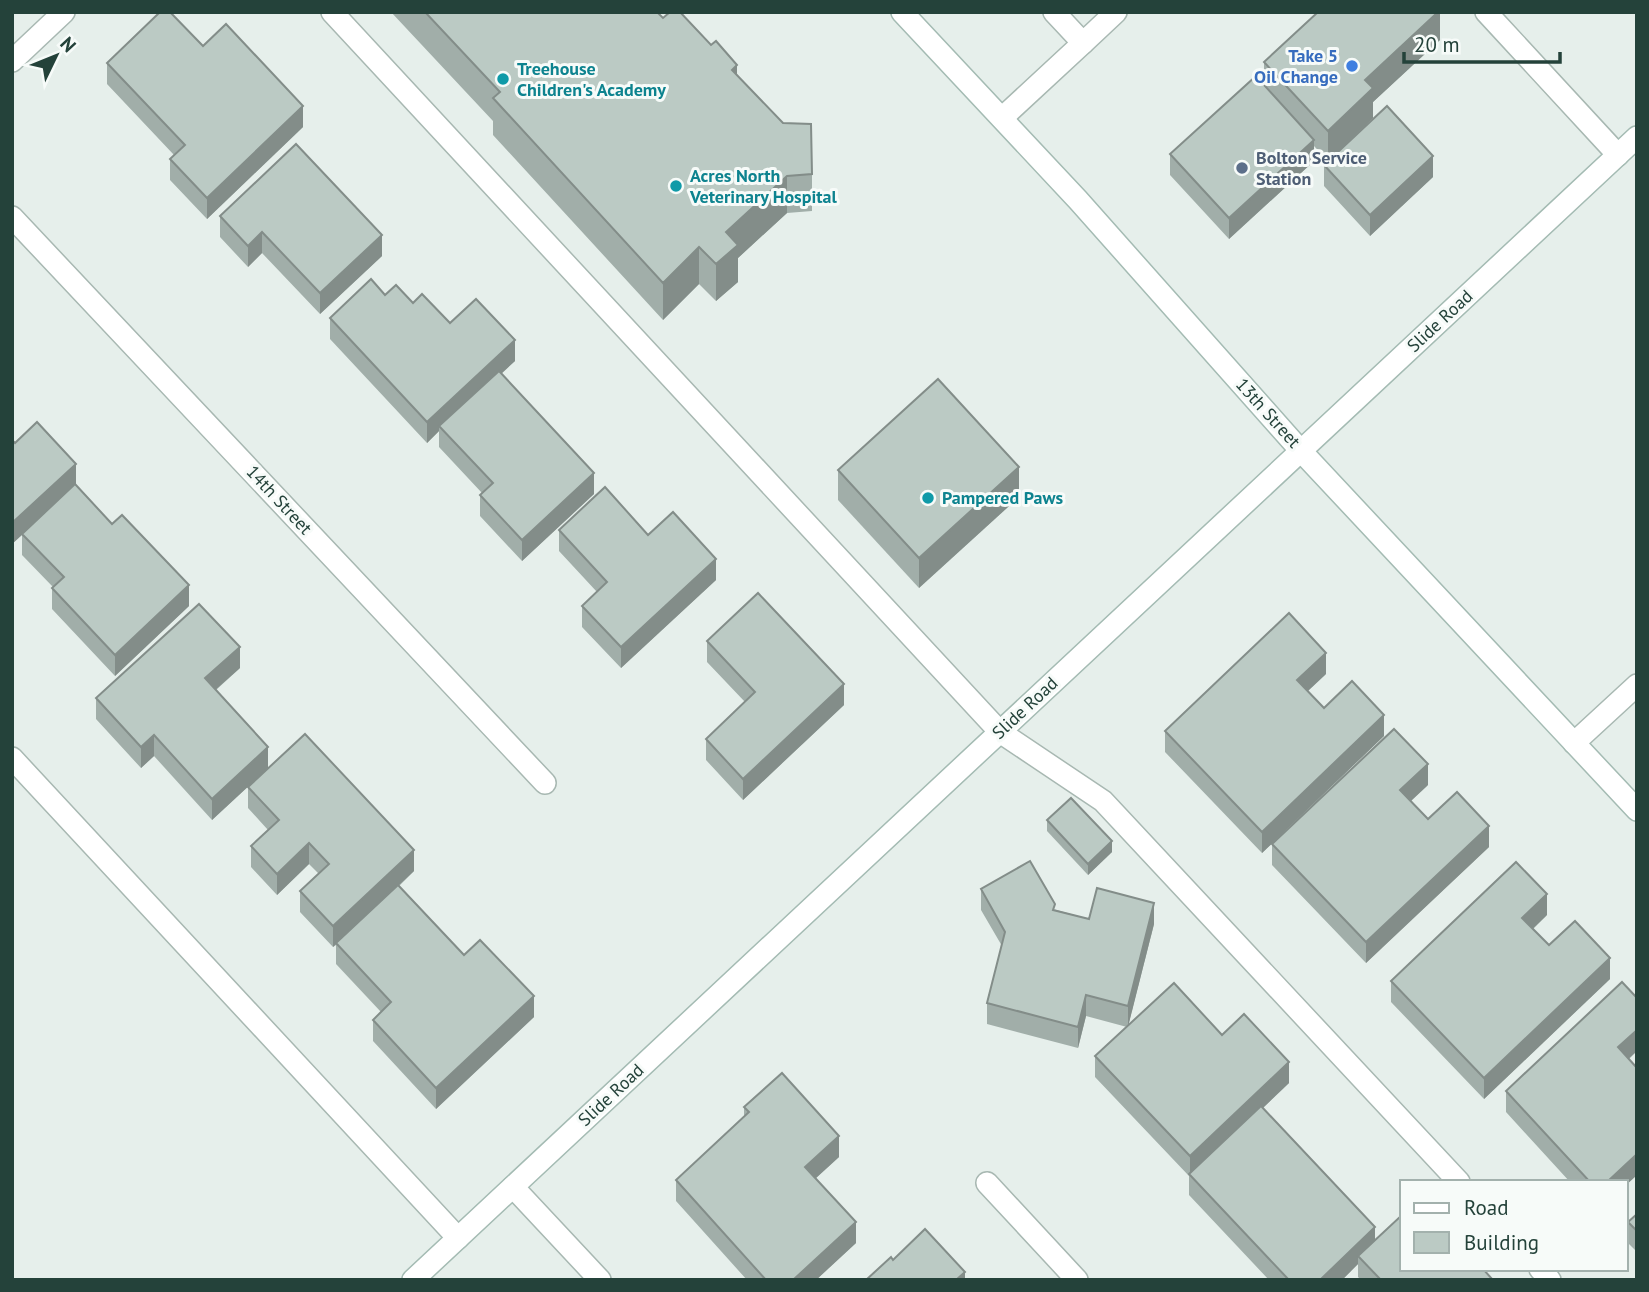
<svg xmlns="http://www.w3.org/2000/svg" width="1649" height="1292" viewBox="0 0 1649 1292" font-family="'PT Sans',sans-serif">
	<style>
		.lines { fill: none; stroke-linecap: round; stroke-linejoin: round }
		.lane-casing { stroke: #a8b8b2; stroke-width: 24 }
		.street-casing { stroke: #a8b8b2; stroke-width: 24 }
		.secondary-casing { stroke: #a4bbb3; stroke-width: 24 }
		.lane { stroke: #fff; stroke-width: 21 }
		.street { stroke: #fff; stroke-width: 21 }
		.secondary { stroke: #fff; stroke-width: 21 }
		.wall { fill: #a1aea9 }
		.shaded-wall { fill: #838d89 }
		.building { fill: #bbcac4; stroke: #838d89; stroke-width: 2 }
		.shop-dot { fill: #3f7fe0; stroke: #f7fbf9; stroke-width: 2.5 }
		.culture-dot { fill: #0f9aa8; stroke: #f7fbf9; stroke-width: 2.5 }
		.service-dot { fill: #5c6f8a; stroke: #f7fbf9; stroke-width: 2.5 }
		.labels { text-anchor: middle; stroke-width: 6; stroke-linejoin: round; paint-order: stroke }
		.shop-label { font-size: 18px; font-weight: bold; fill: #366cbe; stroke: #f7fbf9; text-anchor: end }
		.culture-label { font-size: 18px; font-weight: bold; fill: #0d838f; stroke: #f7fbf9; text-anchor: start }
		.service-label { font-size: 18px; font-weight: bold; fill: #4e5e75; stroke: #f7fbf9; text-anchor: start }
		.street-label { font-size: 18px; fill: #24423a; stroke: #f7fbf9 }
	</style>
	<rect width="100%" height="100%" fill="#e6efeb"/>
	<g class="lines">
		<g class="lane-casing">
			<g id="lane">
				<path d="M332,12l668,720 103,69 356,381"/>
				<path d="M1054,12l29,31 33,-31"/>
				<path d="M1486,12l132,143"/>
				<path d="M1002,118l81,-75"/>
				<path d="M1574,743l63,-58"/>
				<path d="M12,758l446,480"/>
				<path d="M513,1187l87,93"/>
				<path d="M1540,1269l10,11"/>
			</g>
		</g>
		<g class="street-casing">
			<g id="street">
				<path d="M12,61l52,-49"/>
				<path d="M12,217l533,566"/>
				<path d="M987,1183l90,97"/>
			</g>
		</g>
		<g class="secondary-casing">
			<g id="secondary">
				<path d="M902,12l176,188 223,251 336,359"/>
				<path d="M413,1280l1224,-1143"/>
			</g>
		</g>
		<use href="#lane" class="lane"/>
		<use href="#street" class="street"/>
		<use href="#secondary" class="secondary"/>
	</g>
	<g class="wall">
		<path d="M391,12h266l6,6 74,57 75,99v37l-25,2 -49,45v24l-22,19 -17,-17 -36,36 -170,-185v-14z"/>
		<path d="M1440,12v28l-67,62v16l-33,32 93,27 -63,59 -46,-50v-21l4,-4 -14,-15v15l-85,78 -59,-64v-21l94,-69v-23z"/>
		<path d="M203,46l100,81 -96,92 -37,-39v-21l4,-4 -67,-71v-21z"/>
		<path d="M220,216l162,40 -62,58 -58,-61 -14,14 -28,-30z"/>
		<path d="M385,295l28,8 102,58 -14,12 93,121 -72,67 -42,-45v-21l2,-2 -43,-46v-16l-12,12 -97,-104v-21z"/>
		<path d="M12,440l64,45 113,121 -74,70 -63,-67v-21l1,-1 -31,-32v-20l-10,9z"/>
		<path d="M838,470l181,27 -100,91 -81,-88z"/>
		<path d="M559,530l89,5 68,45 -95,88 -39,-41v-21l15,-14 -38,-41z"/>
		<path d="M707,641l137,64 -101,95 -37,-40v-21l39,-37 -38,-40z"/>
		<path d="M240,668l-24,22 52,78 146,103 -15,15 65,69 70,62 -98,92 -63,-68v-21l8,-8 -45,-48v-19l-3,2 -33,-35v-21l19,-17 -10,-10 -32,31 -26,-28v-21l17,-16 -20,-22v-21l6,-6 -42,39 -58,-64 -13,12 -45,-49v-21z"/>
		<path d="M1326,674l-18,17 16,17 60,28 -122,117 -97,-101v-21z"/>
		<path d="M1428,785l-17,16 17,18 61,28 -123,116 -94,-98v-21z"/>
		<path d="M1047,820l65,32 -24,23 -41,-44z"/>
		<path d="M981,889l108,30 65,5 -26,102 94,9 67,48 -26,25 112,132 118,40h-132l-3,-3v-13l-16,16h-73l-80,-85v-19l-94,-99v-21l32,-29 -41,-11 -8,32 -91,-24v-21l15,-57 -21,-36z"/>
		<path d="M1547,915l-14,14 16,16 61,34 -126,120 -93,-97v-21z"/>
		<path d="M1637,998v53l-8,8 8,9v107l-11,10v-3h-56l-64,-70v-21z"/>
		<path d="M744,1107l95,50 -23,21 40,65 -40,37h-69l-71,-79v-21l68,-63z"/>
		<path d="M1637,1214v38l-9,-9v-21z"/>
	</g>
	<g class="shaded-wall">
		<path d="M1438,12h2v28l-67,62v16l-45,43v-30l37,-51z"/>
		<path d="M737,65v37l-5,-32z"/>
		<path d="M303,106v21l-96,92v-21z"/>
		<path d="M1314,140v21l-85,78v-21z"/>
		<path d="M1433,156v21l-63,59v-21z"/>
		<path d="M787,176v37l-49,45v24l-22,19v-37l10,-32z"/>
		<path d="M262,232v21l-14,14v-21z"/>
		<path d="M382,235v21l-62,58v-21z"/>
		<path d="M699,247v37l-36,36v-37z"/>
		<path d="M515,340v21l-73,68 -3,-3v5l-12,12v-21z"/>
		<path d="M76,464v21l-64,59v-21z"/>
		<path d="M1019,467v30l-100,91v-30z"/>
		<path d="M594,473v21l-72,67v-21z"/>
		<path d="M716,559v21l-95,88v-21z"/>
		<path d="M189,585v21l-74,70v-21z"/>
		<path d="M240,647v21l-35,31v-21z"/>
		<path d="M1326,653v21l-29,27v-21z"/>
		<path d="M844,684v21l-101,95v-21z"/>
		<path d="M1384,715v21l-122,117v-21z"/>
		<path d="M154,735v21l-13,12v-21z"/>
		<path d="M268,747v21l-56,52v-21z"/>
		<path d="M1428,764v21l-28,26v-21z"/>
		<path d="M1489,826v21l-123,116v-21z"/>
		<path d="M1112,841v11l-24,23v-11z"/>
		<path d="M309,843v21l-32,31v-21z"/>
		<path d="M414,850v21l-81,76v-21z"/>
		<path d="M1547,894v21l-25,24v-21z"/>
		<path d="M1154,903v21l-26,103v-21z"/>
		<path d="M1610,958v21l-126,120v-21z"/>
		<path d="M1086,995v21l-8,32v-21z"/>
		<path d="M534,996v21l-98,92v-21z"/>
		<path d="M1637,1030v21l-19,17v-21z"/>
		<path d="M1289,1062v21l-98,93 -1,-1v-19z"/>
		<path d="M839,1136v21l-34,31v-21z"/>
		<path d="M1637,1154v21l-11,10v-3h-19z"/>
		<path d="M856,1222v21l-40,37h-23z"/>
		<path d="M1375,1227v21l-17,8v8l-16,16h-22z"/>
		<path d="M965,1272v8h-9z"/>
	</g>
	<g class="building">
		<path d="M160,12h10l33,34 23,-22 77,82 -96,92 -37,-39 15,-14 -78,-82z"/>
		<path d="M425,12h232l6,6 7,-6h10l31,33 5,-4 21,24 -5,5 51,53 28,1 1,50 -25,2 -61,56 12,13 -22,19 -17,-17 -36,36 -170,-185 7,-6z"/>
		<path d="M1318,12h120l-73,68 8,8 -45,43 -64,-69z"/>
		<path d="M1256,76l58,64 -85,78 -59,-64z"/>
		<path d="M1387,106l46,50 -63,59 -46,-50z"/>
		<path d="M296,144l86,91 -62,58 -58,-61 -14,14 -28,-30z"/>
		<path d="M371,279l14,16 11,-10 17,18 9,-9 28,29 26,-24 39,41 -88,82 -97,-104z"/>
		<path d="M499,371l95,102 -72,67 -42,-45 13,-12 -54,-57z"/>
		<path d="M938,379l81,88 -100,91 -81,-88z"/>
		<path d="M37,422l39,42 -64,59v-83l3,3z"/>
		<path d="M75,484l37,40 10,-9 67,70 -74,70 -63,-67 12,-11 -42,-43z"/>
		<path d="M605,487l43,48 25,-23 43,47 -95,88 -39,-41 25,-24 -48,-52z"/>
		<path d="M758,593l86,91 -101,95 -37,-40 49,-47 -48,-51z"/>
		<path d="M199,604l41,43 -35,31 63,69 -56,52 -58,-64 -13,12 -45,-49z"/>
		<path d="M1289,613l37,40 -29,27 27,28 28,-27 32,34 -122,117 -97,-101z"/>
		<path d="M1394,729l34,35 -28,26 28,29 29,-27 32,34 -123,116 -94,-98z"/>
		<path d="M305,734l109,116 -81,76 -33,-35 29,-27 -20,-21 -32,31 -26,-28 28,-26 -31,-33z"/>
		<path d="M1071,798l41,43 -24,23 -41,-44z"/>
		<path d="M1030,861l25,43 -2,6 36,9 8,-31 57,15 -26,103 -42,-11 -8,32 -91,-24 18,-71 -24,-43z"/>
		<path d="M1516,862l31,32 -25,24 27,27 26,-24 35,37 -126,120 -93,-97z"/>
		<path d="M398,885l66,70 16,-15 54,56 -98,92 -63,-68 18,-18 -55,-59z"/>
		<path d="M1622,982l15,16v32l-19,17 19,21v86l-30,28h-17l-84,-91z"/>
		<path d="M1174,983l48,52 22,-21 45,48 -99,94 -95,-100z"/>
		<path d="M782,1073l57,63 -34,31 51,55 -63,58h-27l-90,-100 73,-68 -5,-5z"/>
		<path d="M1261,1106l114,121 -55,53h-31l-100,-106z"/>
		<path d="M1637,1214v17l-9,-9z"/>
		<path d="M1402,1215v54h81l10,11h-112l-23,-24z"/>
		<path d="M925,1229l40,43 -9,8h-90l25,-23 2,3z"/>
	</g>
	<circle class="shop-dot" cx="1352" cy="66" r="7"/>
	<g class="culture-dot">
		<circle cx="503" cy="79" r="7"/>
		<circle cx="676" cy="186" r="7"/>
		<circle cx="928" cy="498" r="7"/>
	</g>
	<circle class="service-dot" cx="1242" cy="168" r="7"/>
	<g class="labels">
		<g class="shop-label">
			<text x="1338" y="62">Take 5<tspan x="1338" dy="21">Oil Change</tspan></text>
		</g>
		<g class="culture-label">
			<text x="517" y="75">Treehouse<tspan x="517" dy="21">Children's Academy</tspan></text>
			<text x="690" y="182">Acres North<tspan x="690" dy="21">Veterinary Hospital</tspan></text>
			<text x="942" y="504">Pampered Paws</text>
		</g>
		<g class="service-label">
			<text x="1256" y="164">Bolton Service<tspan x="1256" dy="21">Station</tspan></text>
		</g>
		<g class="street-label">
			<text transform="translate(1440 321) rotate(-43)" y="6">Slide Road</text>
			<text transform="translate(1268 413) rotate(48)" y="6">13th Street</text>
			<text transform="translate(279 500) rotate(47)" y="6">14th Street</text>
			<text transform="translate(1025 708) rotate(-43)" y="6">Slide Road</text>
			<text transform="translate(611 1095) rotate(-43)" y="6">Slide Road</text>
		</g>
	</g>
	<rect width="1649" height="1292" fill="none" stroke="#24423a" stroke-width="28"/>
	<rect x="1400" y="1180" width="228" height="91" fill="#f7fbf9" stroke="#a3b1ad" stroke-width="2"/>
	<rect x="1414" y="1203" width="35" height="10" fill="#ffffff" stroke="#a3b1ad" stroke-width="2"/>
	<text x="1464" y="1215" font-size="21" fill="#24423a">Road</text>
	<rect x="1414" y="1232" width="35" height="21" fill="#bbcac4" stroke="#a3b1ad" stroke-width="2"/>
	<text x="1464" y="1250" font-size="21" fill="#24423a">Building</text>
	<g transform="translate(56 56) rotate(47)" stroke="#f7fbf9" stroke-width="5" paint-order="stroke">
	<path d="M0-5L12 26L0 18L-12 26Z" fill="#24423a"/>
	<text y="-10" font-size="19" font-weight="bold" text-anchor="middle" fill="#24423a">N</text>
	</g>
	<path d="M1404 52v10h156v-10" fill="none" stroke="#24423a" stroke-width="3.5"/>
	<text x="1414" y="52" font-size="21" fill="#24423a" stroke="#f7fbf9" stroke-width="5" paint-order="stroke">20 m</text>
</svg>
